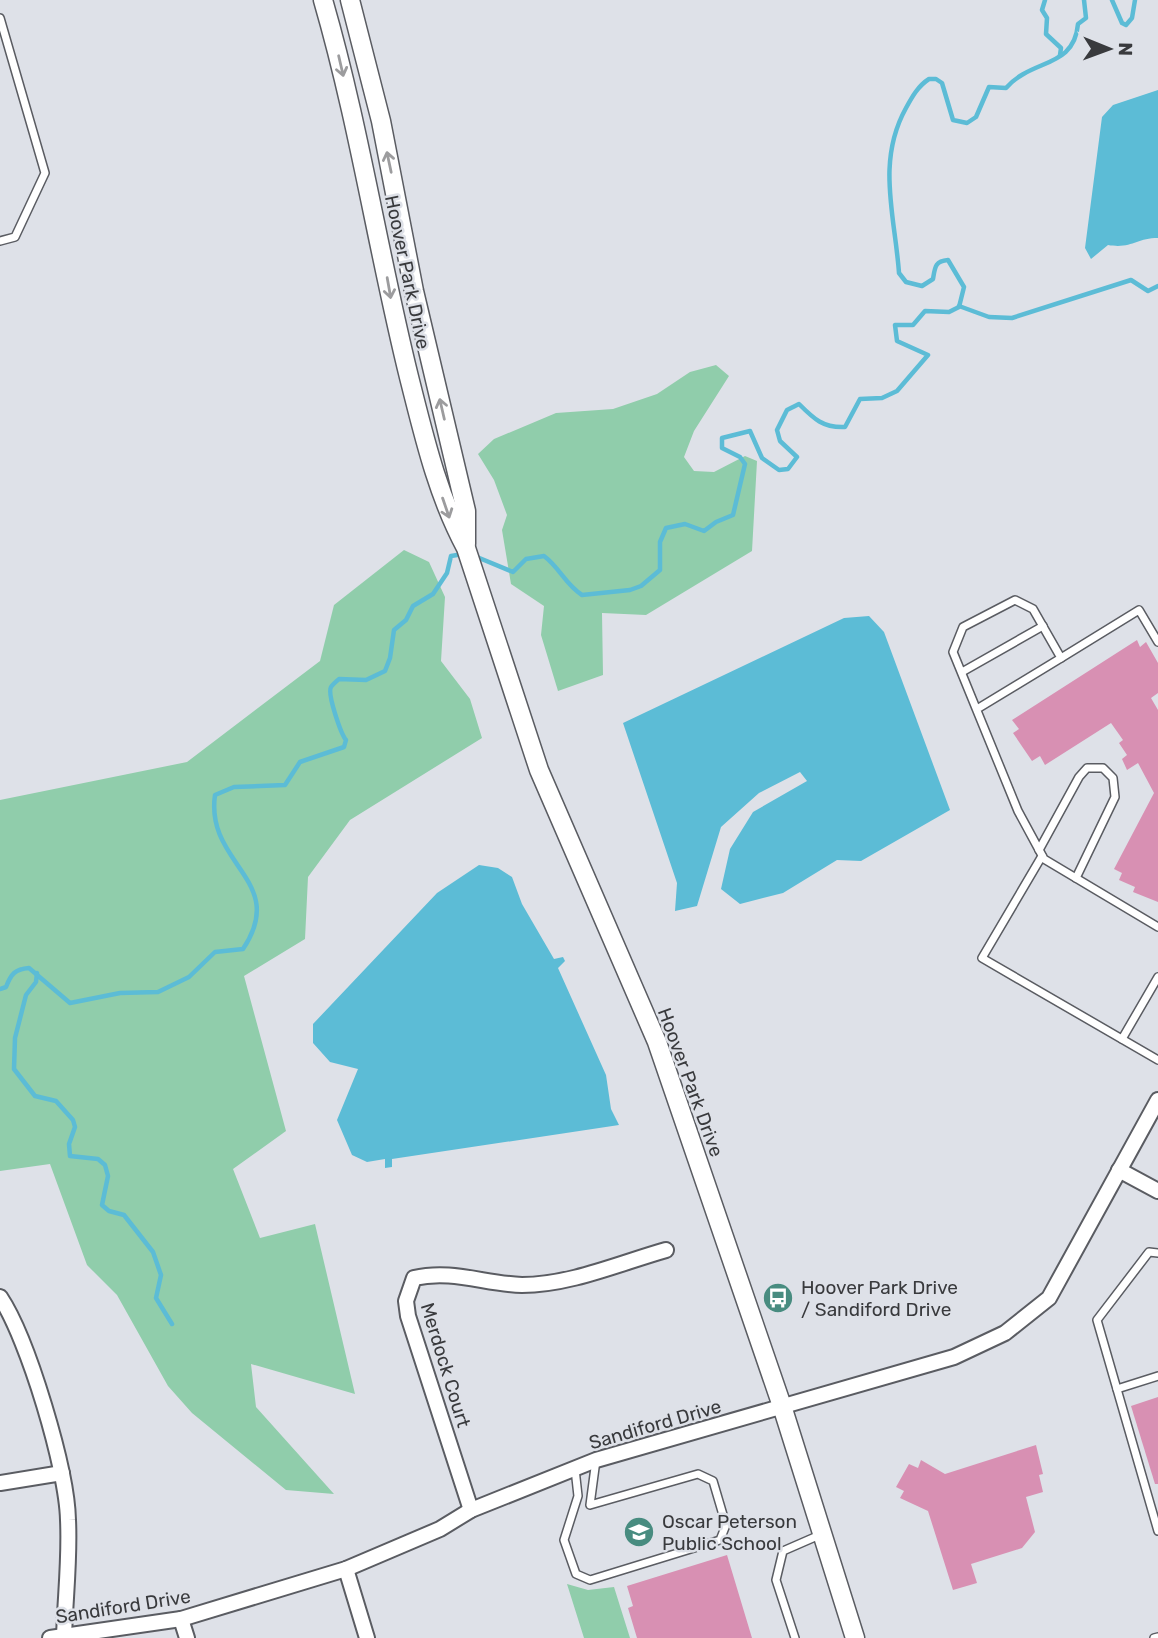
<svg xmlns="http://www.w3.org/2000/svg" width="1158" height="1638" viewBox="0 0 1158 1638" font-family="Rubik,sans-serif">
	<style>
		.green { fill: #90cdab }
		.water { fill: #5cbcd6 }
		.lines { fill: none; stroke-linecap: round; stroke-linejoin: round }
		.stream { stroke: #5cbcd6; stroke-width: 4.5 }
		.building { fill: #d890b3 }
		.service-casing { stroke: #5a5c62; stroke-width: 10 }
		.minor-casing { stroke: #5a5c62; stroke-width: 18 }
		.tertiary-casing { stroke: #5a5c62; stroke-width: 21 }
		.service { stroke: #fff; stroke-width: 7 }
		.minor { stroke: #fff; stroke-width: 14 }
		.tertiary { stroke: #fff; stroke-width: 18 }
		.oneway { stroke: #9c9c9e }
		.labels { text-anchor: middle; stroke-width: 5; stroke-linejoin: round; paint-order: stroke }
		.street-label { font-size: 19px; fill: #393a3d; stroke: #dee1e8 }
		.poi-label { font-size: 19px; fill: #393a3d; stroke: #dee1e8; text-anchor: start }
	</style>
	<rect width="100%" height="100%" fill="#dee1e8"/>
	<g class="green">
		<path d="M716,365l13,11 -35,55 -10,26 10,14 20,1 31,-16 12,5 -5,90 -106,64 -44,-2 1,62 -45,16 -17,-56 3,-29 -33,-22 -9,-54 5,-15 -13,-35 -16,-26 16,-15 62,-26 57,-4 44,-15 33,-22z"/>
		<path d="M404,550l25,12 16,35 -4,64 29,38 12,39 -132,82 -42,57 -3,62 -61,37 42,155 -53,38 27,69 55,-14 40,170 -104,-30 5,43 78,87 -48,-4 -94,-77 -24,-27 -51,-91 -30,-30 -37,-101 -50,7v-371l187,-38 133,-101 14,-56z"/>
		<path d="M567,1584l21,6 26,-3 16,51h-46z"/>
	</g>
	<g class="water">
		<path d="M1158,90v148c-22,0 -26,11 -50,7l-17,14 -6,-11 17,-131 11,-12z"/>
		<path d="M869,616l15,16 66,178 -89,51 -24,-1 -54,33 -43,11 -19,-15 9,-40 23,-37 54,-31 -7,-9 -41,21 -38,34 -24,79 -22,5 2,-28 -54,-160 221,-105z"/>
		<path d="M479,865l19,3 14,9 10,27 32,55 9,-2 2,4 -7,7 48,107 5,34 8,16 -227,34v8l-7,1v-9l-18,3 -15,-7 -15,-35 21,-51 -28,-7 -17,-19v-19l124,-131z"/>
	</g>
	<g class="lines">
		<g class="stream">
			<path d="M1045,0l-3,10 5,8 -1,16 15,14 -1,7"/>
			<path d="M1112,0l10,23 4,2 6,-7 3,-18"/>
			<path d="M959,306l30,11 23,1 119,-38 17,11 10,-5"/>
			<path d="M472,555l41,17 13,-13 18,-3c16,12 21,28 38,39l48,-5 11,-4 19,-16v-28l6,-14 19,-4 19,7 12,-9 17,-7 12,-51 -5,-7 -18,-9v-10l28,-7 12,27 17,12 9,-1 9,-12 -17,-16 -3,-11 10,-20 12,-6c15,15 24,24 46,23l15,-28 22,-1 15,-7 31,-36 -31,-14 -2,-16h18l12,-14 24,1 10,-5 5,-20 -16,-27c-13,1 -13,7 -15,19l-11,7 -16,-4 -7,-9c-4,-57 -23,-111 7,-165 6,-11 12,-22 23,-29h7l6,4 11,37 14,3 9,-6 13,-30 17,1c26,-30 68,-19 72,-64l8,-6 -2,-18"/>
			<path d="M37,973l-1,9 -10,13 -11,43 -1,31 21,27 21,5 17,19 2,7 -6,17 1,12 28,3 7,6 3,11 -6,29 7,6 15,4 29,37 8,23 -5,23 16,26"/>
			<path d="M0,989l6,-2c5,-13 9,-18 23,-19l41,35 50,-10 38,-1 31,-15 26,-25 28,-3c46,-69 -38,-84 -28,-154l19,-8 51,-2 15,-23 44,-15 2,-7c-5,-6 -19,-46 -15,-53 0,-1 7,-7 8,-8l27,1 19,-9 5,-13 4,-28 12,-10 7,-14 20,-12 14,-21 4,-17 12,-2"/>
		</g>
	</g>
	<g class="building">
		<path d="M1137,640l3,7 6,-5 12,21v30l-7,5 7,12v192l-25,-10 2,-5 -16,-7 3,-7 -8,-4 40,-76 -16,-30 -11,7 -5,-11 5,-4 -8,-12 4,-3 -12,-17 -66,42 -5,-9 -8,5 -19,-28 6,-4 -7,-9z"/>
		<path d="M1158,1397v87h-3l-24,-78z"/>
		<path d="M1036,1445l7,29 -4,1 4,17 -17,5 9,35 -13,16 -51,16 6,19 -24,7 -25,-79 -28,-13 4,-7 -8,-4 13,-23 9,4 3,-8 24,14z"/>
		<path d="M727,1555l25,83h-115l-9,-30 5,-2 -6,-20z"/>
	</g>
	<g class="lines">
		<g class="service-casing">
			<g id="service">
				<path d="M0,18l45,155 -30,64 -15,4"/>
				<path d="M1061,658l78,-48 19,32"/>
				<path d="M962,672l81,-46"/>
				<path d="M977,709l84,-51 -28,-49 -18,-9 -52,27 -10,25 65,159 26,48 114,68"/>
				<path d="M1039,850l40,-73 8,-9h16l10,10 2,19 -39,81"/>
				<path d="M1042,856l-60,102 176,102"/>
				<path d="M1122,1039l36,-62"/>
				<path d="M1158,1253l-9,-1 -52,68 61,211"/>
				<path d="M1117,1389l41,-13"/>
				<path d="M575,1469l3,27 -14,44 12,34 14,6 130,-40 6,-15 -13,-44 -15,-7 -108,31 6,-45"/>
				<path d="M795,1638l-19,-58 7,-29 39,-17"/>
				<path d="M1154,1638l4,-1"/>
			</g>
		</g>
		<g class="minor-casing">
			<g id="minor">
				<path d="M1119,1170l39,21"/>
				<path d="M0,1297c28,42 67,172 68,223 2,40 -3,79 -4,118"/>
				<path d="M0,1483l62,-10"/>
				<path d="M471,1510l-63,-194 -2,-15 8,-23c38,-9 71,6 108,7 48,0 98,-22 144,-35"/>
				<path d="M346,1569l21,69"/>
				<path d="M181,1619l6,19"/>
				<path d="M50,1638l131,-19 165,-50 94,-40 31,-19 125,-50 358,-103 51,-24 44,-35 109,-198"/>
			</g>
		</g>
		<g class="tertiary-casing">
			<g id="tertiary">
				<path d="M323,0c36,124 55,252 86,377 15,59 28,117 57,171l73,222 118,272 125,364 73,232"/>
				<path d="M350,0l31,121 33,170 52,220v33"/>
			</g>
		</g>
		<use href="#service" class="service"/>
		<use href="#minor" class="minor"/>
		<use href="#tertiary" class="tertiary"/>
	</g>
	<defs><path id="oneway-shaft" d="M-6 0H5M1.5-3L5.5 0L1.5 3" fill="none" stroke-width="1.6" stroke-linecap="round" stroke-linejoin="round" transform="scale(1.75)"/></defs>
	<g class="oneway">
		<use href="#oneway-shaft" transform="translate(341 66) rotate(77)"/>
		<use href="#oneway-shaft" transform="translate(389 162) rotate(-102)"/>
		<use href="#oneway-shaft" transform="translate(389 288) rotate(80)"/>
		<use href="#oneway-shaft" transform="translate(442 409) rotate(-103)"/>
		<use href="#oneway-shaft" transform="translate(446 508) rotate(71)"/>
	</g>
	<defs>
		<g id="bus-disc" transform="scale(1.575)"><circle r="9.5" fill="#488c80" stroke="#dee1e8"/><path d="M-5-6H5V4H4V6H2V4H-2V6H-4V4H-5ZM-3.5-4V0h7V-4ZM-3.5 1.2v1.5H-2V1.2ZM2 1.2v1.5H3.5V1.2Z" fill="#fff"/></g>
		<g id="school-disc" transform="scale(1.575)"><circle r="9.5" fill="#488c80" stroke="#dee1e8"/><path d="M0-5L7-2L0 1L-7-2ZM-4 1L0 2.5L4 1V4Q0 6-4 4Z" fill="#fff"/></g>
	</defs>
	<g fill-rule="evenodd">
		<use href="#bus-disc" x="778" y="1298"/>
		<use href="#school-disc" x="639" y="1532"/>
	</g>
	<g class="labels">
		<g class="street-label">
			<text transform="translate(408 272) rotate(78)" y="7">Hoover Park Drive</text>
			<text transform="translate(691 1082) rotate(70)" y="7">Hoover Park Drive</text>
			<text transform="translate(446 1365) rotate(73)" y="7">Merdock Court</text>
			<text transform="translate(655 1424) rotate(-16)" y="7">Sandiford Drive</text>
			<text transform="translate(123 1606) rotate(-9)" y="7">Sandiford Drive</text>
		</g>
		<g class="poi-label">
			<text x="801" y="1294">Hoover Park Drive<tspan x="801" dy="22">/ Sandiford Drive</tspan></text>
			<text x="662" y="1528">Oscar Peterson<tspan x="662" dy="22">Public School</tspan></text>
		</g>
	</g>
	<g transform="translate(1109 49) rotate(91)" stroke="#dee1e8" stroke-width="5" paint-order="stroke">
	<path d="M0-5L12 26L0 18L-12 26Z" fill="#393a3d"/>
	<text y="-10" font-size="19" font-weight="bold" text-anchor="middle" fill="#393a3d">N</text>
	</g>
</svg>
